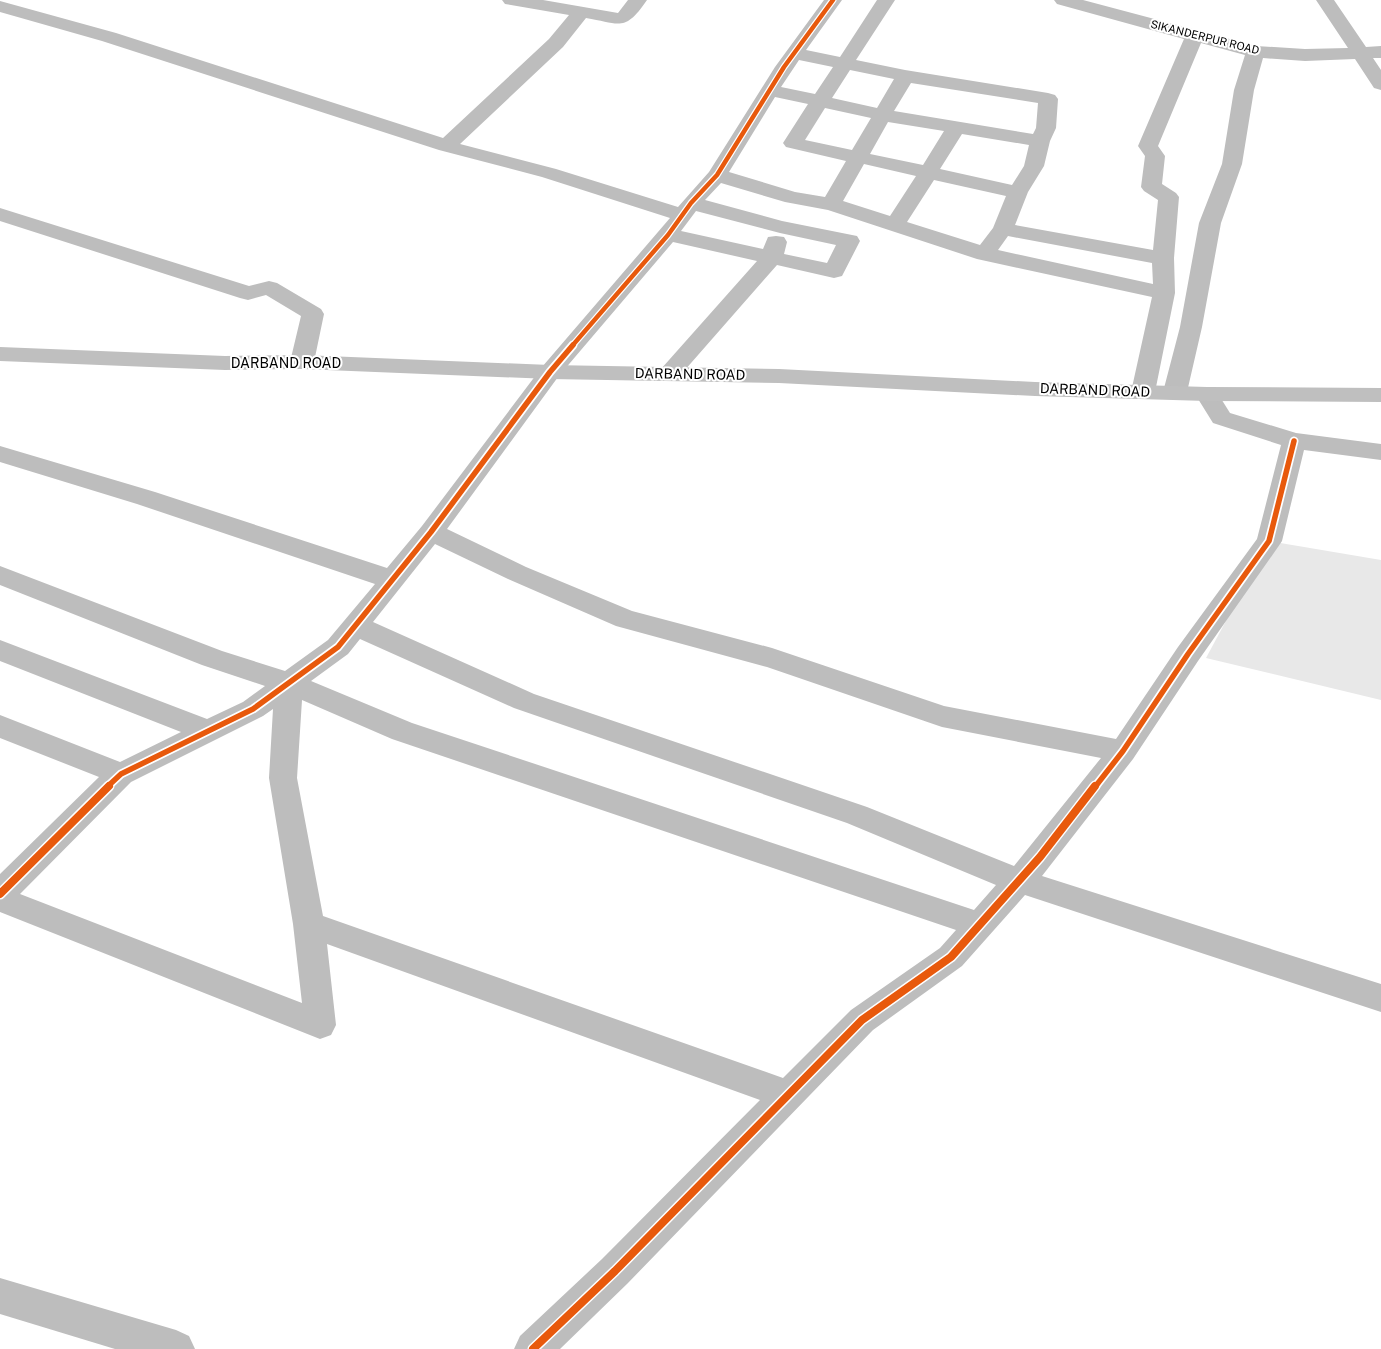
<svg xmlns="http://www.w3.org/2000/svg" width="1381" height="1349" viewBox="0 0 1381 1349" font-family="'Public Sans',sans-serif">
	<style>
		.green { fill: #e8e8e8 }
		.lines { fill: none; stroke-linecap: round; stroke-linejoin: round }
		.minor { fill: #bdbdbd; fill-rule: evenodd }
		.secondary { fill: #bfbfbf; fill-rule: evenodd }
		.cycleway-far2-casing { stroke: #fff; stroke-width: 7 }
		.cycleway-far1-casing { stroke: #fff; stroke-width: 9 }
		.cycleway-casing { stroke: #fff; stroke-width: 11 }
		.cycleway-far2 { stroke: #e8590c; stroke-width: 4.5 }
		.cycleway-far1 { stroke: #e8590c; stroke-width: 5.5 }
		.cycleway { stroke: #e8590c; stroke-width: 8 }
		.labels { text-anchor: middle; stroke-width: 4; stroke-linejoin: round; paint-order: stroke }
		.far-street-label { font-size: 11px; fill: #000; stroke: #fff }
		.street-label { font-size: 14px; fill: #000; stroke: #fff }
	</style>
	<rect width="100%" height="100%" fill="#fff"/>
	<path class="green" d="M1269,541l112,19v140l-175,-42z"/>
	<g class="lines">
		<g class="minor">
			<path d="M502,0h41l75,13 10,-13h19c-22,32 -26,24 -61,18l-23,29 -103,97 96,25 122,38 31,-35 66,-105 49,-67h18l-36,50 34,7 37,-57h18l-39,60 49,10 143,23 7,2 3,4 -2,29 -6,13 -6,25 -16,26 -13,33 138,25 5,-50 -14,-9 -3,-4 4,-31 -7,-10 46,-107 -127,-35 -3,-4h29l173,46 49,3 43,-1 -32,-48h18l32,47 15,-1v12h-8l8,12v20l-7,-2 -19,-29 -50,2 -42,-3 -9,32 -12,74 -21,59 -19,104 -15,65 -4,5 -8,2 -8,-2 -4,-5 17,-65 19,-104 23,-59 12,-74 11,-35 -44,-12 -43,103 7,10 -3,28 14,9 3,4 -5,61 1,35 -20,99 -4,5 -8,2 -8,-2 -4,-5 21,-95 -175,-38 -149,-49 -43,-8 -64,-19 -16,17 77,21 75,15 3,5 -18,35 -8,2 -57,-13 -100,114 -8,2 -8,-2 -4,-5 4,-5 96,-108 -84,-19 -115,135 -111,152 79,38 106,44 140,37 172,58 172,33 62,-92 79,-108 24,-94 -68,-22 -18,-29 4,-5 8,-2 8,2 15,24 66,20 85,11v16l-77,-10 -22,91 -4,6 -80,114 -65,98 -91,117 339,108v28l-356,-117 -63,71 -89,64 -245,253 -68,66h-46l6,-13 82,-77 158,-159 -433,-156 9,81 -5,10 -11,4 -320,-127v-38l99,-97 -99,-39v-23l120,47 61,-30 -181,-71v-21l207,79 36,-17 22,-16 -63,-21 -202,-80v-19l222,85 63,20 43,-31 47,-56 -238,-80 -137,-42v-16l155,46 232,76 35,-42 120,-159 128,-149 -128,-41 -103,-27 -337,-109 -102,-29v-11l116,32 327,105 106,-99 20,-24 -58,-10 -6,-1zM799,60l34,7 -18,27 -34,-7zM850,70l44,9 -17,29 -45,-10zM911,83l127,20 -2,25 -3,6 -139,-23zM775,97l33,7 -25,39 3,4 60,14 -21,36 -30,-5 -66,-20zM825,108l46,10 -19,32 -47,-10zM888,122l56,9 -21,34 -53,-11zM962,134l67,11 -5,21 -12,19 -72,-16zM864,164l52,12 -26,40 -47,-15zM934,180l72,16 -13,32 -13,17 -73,-23zM696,211l84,22 56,12 -9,18 -43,-9 3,-12 -3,-5 -8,-1 -8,1 -5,12 -82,-18zM1008,236l144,27 1,21 -155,-34zM435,544l73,35 108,47 151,41 175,60 159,31 -87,108 -147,-59 -333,-113 -161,-72zM360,639l154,69 333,115 149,62 -22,25 -562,-187 -101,-42 37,-27zM302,700l90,39 564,191 -16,18 -89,62 -68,68 -460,-162 -26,-138zM273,709l-4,69 24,146 9,79 -282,-109 111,-112 132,-66z"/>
			<path d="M0,208l249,78 20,-5 8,2 44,26 3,5 -10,48 -4,5 -8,2 -8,-2 -4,-5 11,-46 -35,-21 -18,5 -8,-2 -240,-77z"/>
			<path d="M0,1278l176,52 13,6 6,13h-80l-115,-35z"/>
		</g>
		<path class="secondary" d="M0,347l225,9 77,-1 248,10 229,4 256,13 172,5 174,1v14l-174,-1 -172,-5 -256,-13 -229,-4 -248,-10 -77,1 -225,-9z"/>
		<g class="cycleway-far2-casing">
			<path id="cycleway-far2" d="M572,346l96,-111 23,-32 26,-28 67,-108 49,-67"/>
		</g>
		<g class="cycleway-far1-casing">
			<g id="cycleway-far1">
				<path d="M107,787l14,-13 132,-65 85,-62 93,-115 119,-160 23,-27"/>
				<path d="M1095,787l28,-36 65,-97 81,-113 25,-100"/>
			</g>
		</g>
		<g class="cycleway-casing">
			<g id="cycleway">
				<path d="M0,894l109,-108"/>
				<path d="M533,1349l82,-78 247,-251 89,-63 89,-100 55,-71"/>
			</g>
		</g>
		<use href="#cycleway-far2" class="cycleway-far2"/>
		<use href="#cycleway-far1" class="cycleway-far1"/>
		<use href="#cycleway" class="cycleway"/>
	</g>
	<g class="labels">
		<g class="far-street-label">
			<text transform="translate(1205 37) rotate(14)" y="4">SIKANDERPUR ROAD</text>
		</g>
		<g class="street-label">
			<text x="286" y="368">DARBAND ROAD</text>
			<text transform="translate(690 374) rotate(1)" y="5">DARBAND ROAD</text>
			<text transform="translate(1095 390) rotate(2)" y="5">DARBAND ROAD</text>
		</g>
	</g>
</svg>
